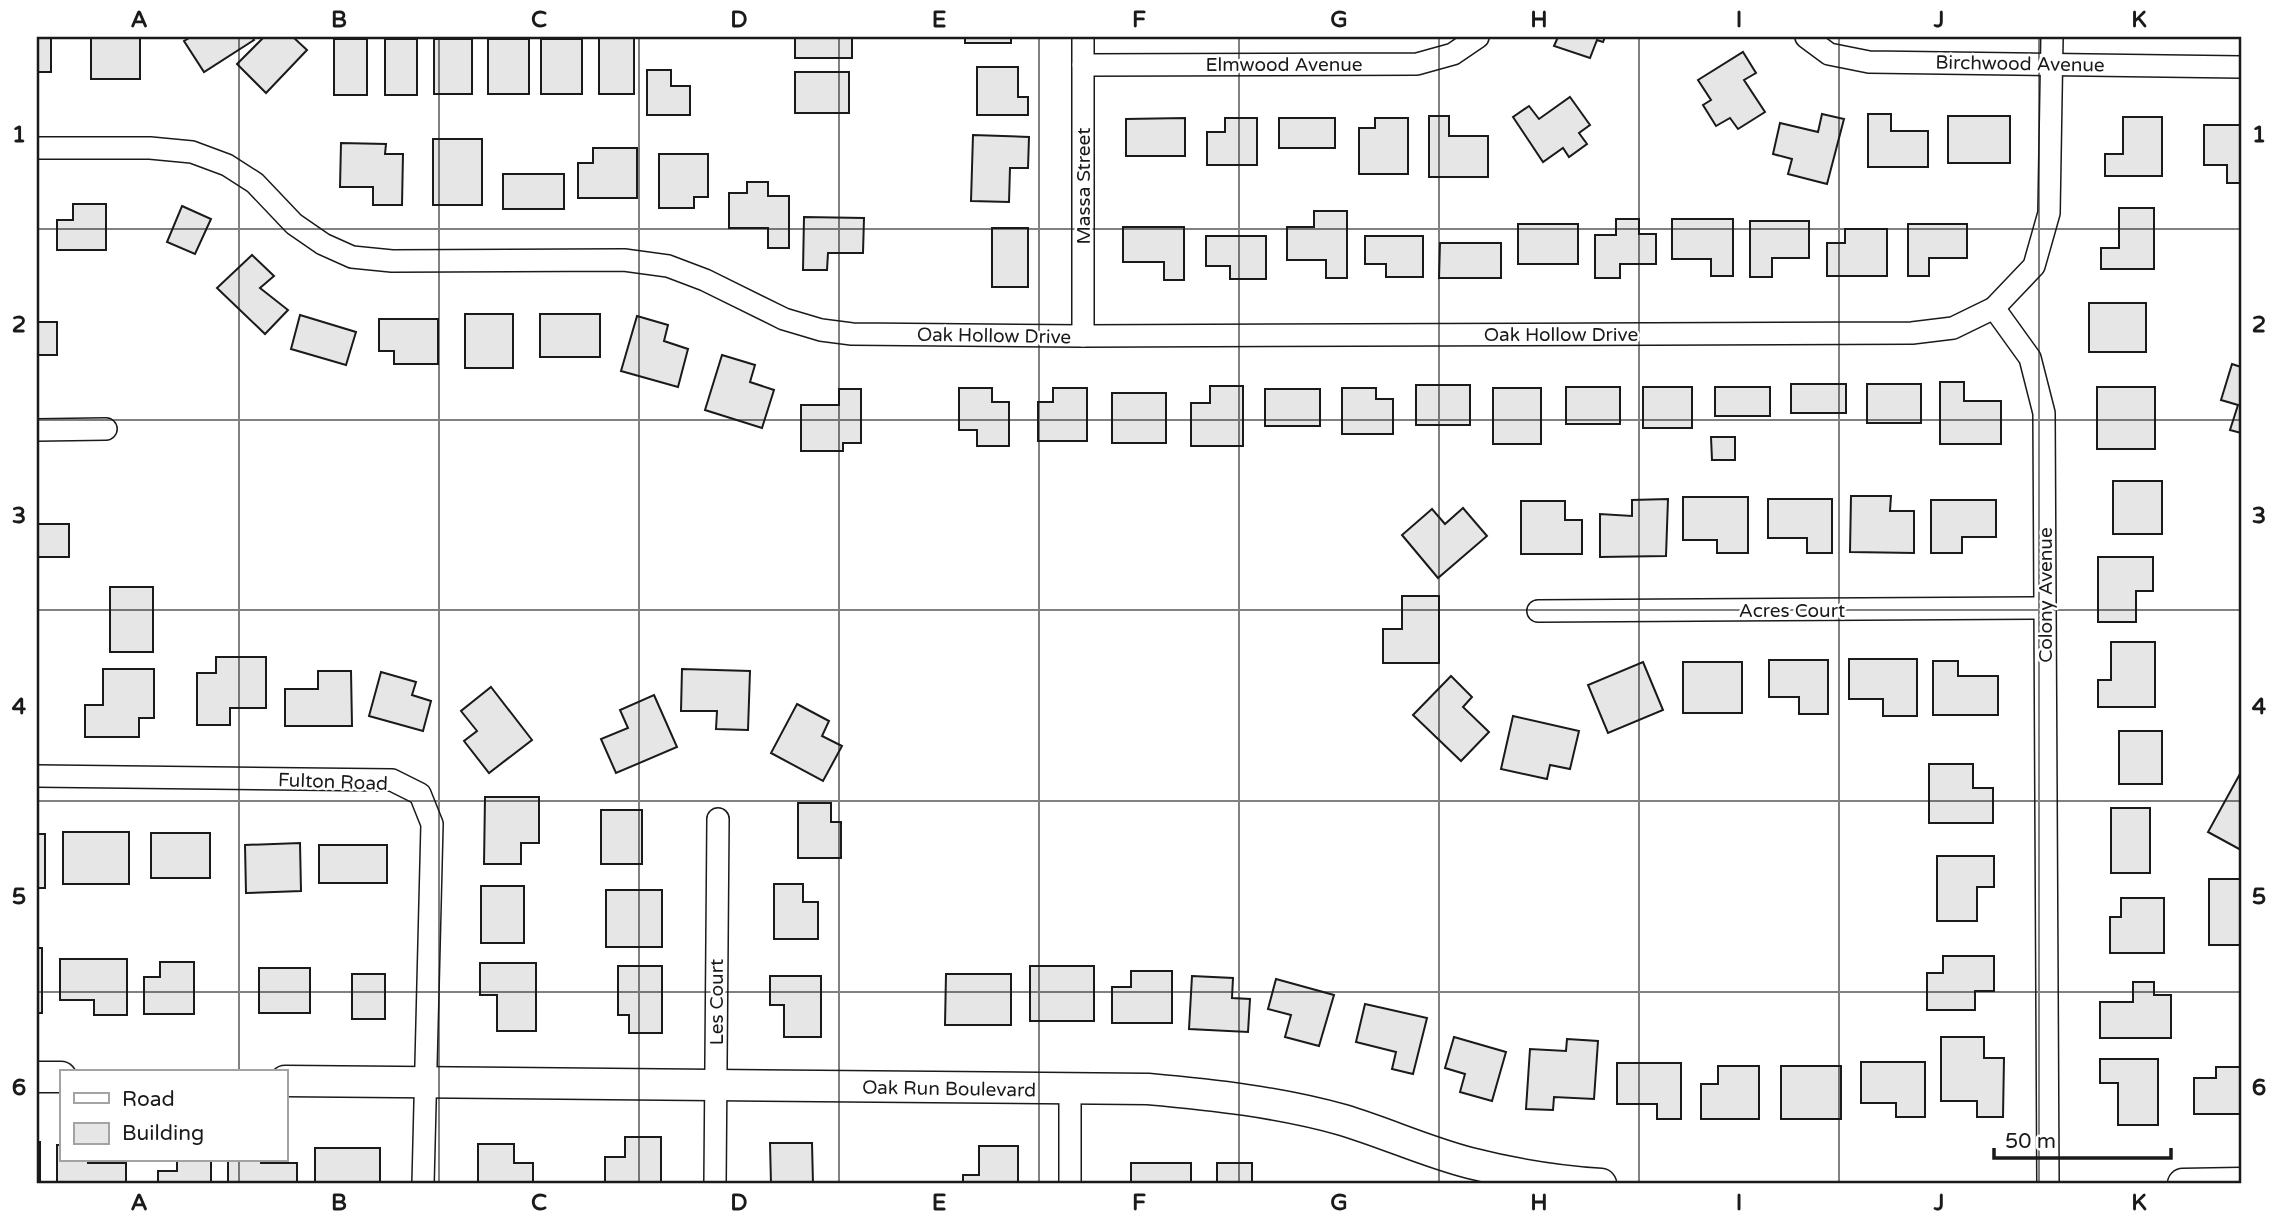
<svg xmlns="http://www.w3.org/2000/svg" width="2278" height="1221" viewBox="0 0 2278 1221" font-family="'Varela Round',sans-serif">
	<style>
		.building { fill: #e6e6e6; stroke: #1a1a1a; stroke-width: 2 }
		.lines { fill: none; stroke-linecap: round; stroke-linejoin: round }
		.street-casing { stroke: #1a1a1a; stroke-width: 24 }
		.secondary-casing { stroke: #1a1a1a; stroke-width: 33 }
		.street { stroke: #fff; stroke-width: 21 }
		.secondary { stroke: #fff; stroke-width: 30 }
		.grid { fill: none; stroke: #1a1a1a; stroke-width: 2; stroke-opacity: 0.55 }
		.labels { text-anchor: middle; stroke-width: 5; stroke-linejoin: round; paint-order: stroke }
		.street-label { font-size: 19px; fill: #1a1a1a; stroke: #fff }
		.neatline { fill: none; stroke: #1a1a1a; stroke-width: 2.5 }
		.grid-label { font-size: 23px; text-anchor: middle; font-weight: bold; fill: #1a1a1a }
	</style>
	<rect width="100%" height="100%" fill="#fff"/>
	<g class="building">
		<rect x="37" y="37" width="14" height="35"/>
		<rect x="91" y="37" width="49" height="42"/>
		<path d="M191,37h61l2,3 -50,32 -20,-31z"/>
		<path d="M264,37h29l14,13 -41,43 -29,-29z"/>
		<rect x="795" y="37" width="57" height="21"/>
		<rect x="965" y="37" width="46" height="6"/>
		<path d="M1558,37h47l-2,5 -6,-2 -7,18 -36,-12z"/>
		<rect x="599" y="38" width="35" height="56"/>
		<rect x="334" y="39" width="33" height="56"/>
		<rect x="385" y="39" width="32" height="56"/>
		<rect x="434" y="39" width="38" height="55"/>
		<rect x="488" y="39" width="41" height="55"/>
		<rect x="541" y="39" width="41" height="55"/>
		<path d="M1743,52l13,21 -12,7 21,32 -27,17 -8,-11 -14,8 -13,-21 8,-5 -13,-20z"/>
		<path d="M977,67h41v30h10v18h-51z"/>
		<path d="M647,70h24v16h19v29h-43z"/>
		<rect x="795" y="72" width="54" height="41"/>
		<path d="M1570,97l20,28 -11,8 8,11 -18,13 -6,-9 -20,14 -30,-45 16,-11 10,13z"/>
		<path d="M1822,114l22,5 -17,65 -39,-10 4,-15 -19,-5 7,-31 38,9z"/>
		<path d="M1868,114h23v17h37v36h-60z"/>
		<path d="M1429,116h20v20h39v41h-59z"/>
		<rect x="1948" y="116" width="62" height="47"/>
		<path d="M2123,117h39v59h-57v-22h18z"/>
		<path d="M1185,118v38h-59v-37z"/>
		<path d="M1225,118h32v47h-50v-33h18z"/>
		<rect x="1279" y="118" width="56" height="30"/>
		<path d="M1375,118h33v56h-49v-46h16z"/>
		<path d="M2204,125h37v58h-14v-18h-23z"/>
		<path d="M973,135l56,2 -1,31h-18l-1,34 -38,-1z"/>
		<rect x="433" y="139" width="49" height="66"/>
		<path d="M341,143l45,1 -1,10h18l-1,51h-29v-18h-33z"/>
		<path d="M593,148h44v50h-59v-35h15z"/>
		<path d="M659,154h49v43h-14v11h-35z"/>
		<rect x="503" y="174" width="61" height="35"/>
		<path d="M747,182h21v14h21v52h-21v-20h-39v-35h18z"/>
		<path d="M73,204h33v46h-49v-30h16z"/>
		<path d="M182,206l29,13 -16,35 -28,-12z"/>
		<path d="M2119,208h35v61h-53v-21h18z"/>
		<path d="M1314,211h33v67h-21v-18h-39v-33h27z"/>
		<path d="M804,217l60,1 -1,35h-35l-1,17h-24z"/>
		<path d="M1616,219h23v15h17v30h-36v14h-25v-43h21z"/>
		<path d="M1672,219h61v57h-22v-17h-39z"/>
		<path d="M1750,221h59v37h-37v19h-22z"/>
		<rect x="1518" y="224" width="60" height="40"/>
		<path d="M1908,224h59v34h-38v18h-21z"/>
		<path d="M1123,227h61v53h-20v-18h-41z"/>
		<rect x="992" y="228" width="36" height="59"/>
		<path d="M1845,229h42v47h-60v-33h18z"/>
		<path d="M1206,236h60v43h-36v-13h-24z"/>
		<path d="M1365,236h58v41h-37v-13h-21z"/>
		<path d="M1440,243h61v35h-62z"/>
		<path d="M252,255l22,21 -14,12 28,22 -23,24 -48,-46z"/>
		<rect x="2089" y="303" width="57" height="49"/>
		<rect x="465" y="314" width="48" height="54"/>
		<rect x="540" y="314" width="60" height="43"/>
		<path d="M300,315l56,17 -10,33 -55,-16z"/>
		<path d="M637,316l31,9 -4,16 24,8 -10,38 -57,-16z"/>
		<path d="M379,319h59v45h-44v-13h-15z"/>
		<rect x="37" y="322" width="20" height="33"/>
		<path d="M722,355l33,10 -5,17 24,8 -12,38 -57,-18z"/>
		<path d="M2232,364l9,3v66l-11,-3 8,-25 -17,-5z"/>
		<path d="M1940,382h24v19h37v43h-61z"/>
		<rect x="1791" y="384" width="55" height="29"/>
		<rect x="1867" y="384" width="54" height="39"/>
		<rect x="1416" y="385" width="54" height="40"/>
		<path d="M1210,386h33v60h-52v-43h19z"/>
		<rect x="1566" y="387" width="54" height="37"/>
		<rect x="1643" y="387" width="49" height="41"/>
		<rect x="1715" y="387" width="55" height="29"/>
		<rect x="2097" y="387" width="58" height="62"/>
		<path d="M959,388h33v14h17v44h-32v-16h-18z"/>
		<path d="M1053,388h34v53h-49v-39h15z"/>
		<path d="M1342,388h34v11h17v35h-51z"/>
		<rect x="1493" y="388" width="48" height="56"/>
		<path d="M839,389h22v54h-18v8h-42v-46h38z"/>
		<rect x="1265" y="389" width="55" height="37"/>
		<rect x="1112" y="393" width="54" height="50"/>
		<path d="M1711,437h24v23h-23z"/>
		<rect x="2113" y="481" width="49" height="53"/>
		<path d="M1851,496h40l-1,15h24v42l-64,-1z"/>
		<path d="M1683,497h65v56h-31v-13h-34z"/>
		<path d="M1668,499l-2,57 -66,1v-43l32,2v-16z"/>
		<path d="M1768,499h64v54h-25v-15h-39z"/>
		<path d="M1931,500h65v37h-34v16h-31z"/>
		<path d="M1521,501h44v19h17v34h-61z"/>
		<path d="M1463,508l24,28 -49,42 -36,-43 30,-26 13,15z"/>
		<rect x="37" y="524" width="32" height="33"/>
		<path d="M2098,557h55v34h-17v31h-38z"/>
		<rect x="110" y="587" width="43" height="65"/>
		<path d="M1402,596h37v67h-56v-34h19z"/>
		<path d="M2111,642h44v65h-57v-27h13z"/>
		<path d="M216,657h50v51h-36v17h-33v-52h19z"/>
		<path d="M1849,659h68v57h-34v-17h-34z"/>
		<path d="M1769,660h59v54h-29v-17h-30z"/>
		<path d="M1933,661h25v15h40v39h-65z"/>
		<path d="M1643,662l20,48 -55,23 -20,-48z"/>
		<rect x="1683" y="662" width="59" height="51"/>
		<path d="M103,669h51v49h-15v19h-54v-32h18z"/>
		<path d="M682,669l68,2 -2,59 -32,-1 1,-18h-36z"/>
		<path d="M318,671h33l1,55h-67v-37h33z"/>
		<path d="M381,672l35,10 -4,13 19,6 -8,30 -54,-15z"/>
		<path d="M1451,676l21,21 -9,10 26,25 -28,29 -48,-46z"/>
		<path d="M491,687l41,53 -43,33 -25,-32 13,-10 -16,-20z"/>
		<path d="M654,695l23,52 -61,26 -15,-34 27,-11 -8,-18z"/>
		<path d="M797,704l32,17 -7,15 20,10 -19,35 -52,-28z"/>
		<path d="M1513,716l66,15 -9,38 -20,-4 -3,14 -46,-10z"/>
		<rect x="2119" y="731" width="43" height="53"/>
		<path d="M1929,764h44v24h20v35h-64z"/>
		<path d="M2241,772v78l-33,-18z"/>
		<path d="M485,797h54v46h-18v21h-37z"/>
		<path d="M798,803h33v19h10v36h-43z"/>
		<rect x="2111" y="808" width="39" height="65"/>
		<rect x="601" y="810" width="41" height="54"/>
		<rect x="63" y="832" width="66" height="52"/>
		<rect x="151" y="833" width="59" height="45"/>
		<rect x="37" y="834" width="8" height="54"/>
		<path d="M300,843l1,48 -55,2 -1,-48z"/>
		<rect x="319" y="845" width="68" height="38"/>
		<path d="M1937,856h57v31h-17v34h-40z"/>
		<rect x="2209" y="879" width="32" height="66"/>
		<path d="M774,884h29v18h15v37h-44z"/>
		<rect x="481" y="886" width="43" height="57"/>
		<rect x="606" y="890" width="56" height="57"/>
		<path d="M2121,898h43v55h-54v-36h11z"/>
		<rect x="37" y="948" width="5" height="65"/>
		<path d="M1943,956h51v35h-19v19h-48v-37h16z"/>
		<path d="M60,959h67v56h-33v-15h-34z"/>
		<path d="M160,962h34v52h-50v-37h16z"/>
		<path d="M480,963h56v68h-39v-36h-17z"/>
		<path d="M618,966h44v67h-33v-18h-11z"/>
		<rect x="1030" y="966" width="64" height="55"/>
		<rect x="259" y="968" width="51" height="45"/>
		<path d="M1131,971h41v52h-60v-36h19z"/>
		<rect x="352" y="974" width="33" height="45"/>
		<path d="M946,974h65v51h-66z"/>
		<path d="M770,976h51v61h-37v-32h-14z"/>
		<path d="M1192,976l41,2 -1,20 18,1 -2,33 -59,-3z"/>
		<path d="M1276,979l58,16 -15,51 -34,-9 6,-22 -23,-6z"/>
		<path d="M2133,982h21v13h17v43h-71v-36h33z"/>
		<path d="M1365,1004l62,14 -14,56 -21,-5 4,-17 -40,-10z"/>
		<path d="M1454,1037l52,15 -14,49 -32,-9 5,-18 -20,-6z"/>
		<path d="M1941,1037h43v21h20l-1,59h-26v-16h-36z"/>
		<path d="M1567,1039l31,2 -4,58 -40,-2 -1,13 -27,-1 4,-60 36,2z"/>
		<path d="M2100,1059h58v66h-40v-42h-18z"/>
		<path d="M1861,1062h64v55h-29v-14h-35z"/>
		<path d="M1617,1063h64v56h-24v-15h-40z"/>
		<path d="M1718,1066h41v53h-58v-35h17z"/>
		<rect x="1781" y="1066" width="60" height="53"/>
		<path d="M2216,1067h25v47h-47v-36h22z"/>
		<path d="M625,1137h36v47h-56v-27h20z"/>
		<rect x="37" y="1142" width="3" height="42"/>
		<path d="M770,1143h42l1,41h-42z"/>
		<path d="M478,1144h36v19h19v21h-55z"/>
		<path d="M57,1145h4v15h27v3h38v21h-69z"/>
		<path d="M979,1146h39v38h-55v-9h16z"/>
		<rect x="315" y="1148" width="65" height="36"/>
		<path d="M177,1160h34v24h-53v-13h19z"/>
		<path d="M228,1160h33v3h36v21h-69z"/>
		<rect x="1131" y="1163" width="60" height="21"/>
		<path d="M1217,1163h35v19h19v2h-54z"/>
	</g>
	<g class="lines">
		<g class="street-casing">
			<g id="street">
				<path d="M1806,37l23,17 40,8 372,5"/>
				<path d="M1083,65l334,-1 36,-10 25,-17"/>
				<path d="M37,148h113l42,4 35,13 28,18 39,41 29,20 29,13 40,4 232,-1 44,6 37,14 79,39 37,11 31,4 231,2 829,-3 41,-5 41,-20 40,-42 15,-53 3,-176"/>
				<path d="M1994,308l36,50 14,55 4,771"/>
				<path d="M1083,336v-299"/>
				<path d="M37,430l69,-1"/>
				<path d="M1538,611l507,-3"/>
				<path d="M37,776l355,4 28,14 12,30 -9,360"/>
				<path d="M1070,1089v95"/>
				<path d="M715,1184l3,-365"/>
			</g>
		</g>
		<g class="secondary-casing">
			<g id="secondary">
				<path d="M37,1077h24"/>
				<path d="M285,1081l863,8c66,6 131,13 195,31 43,13 84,32 127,43 43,11 87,18 131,21"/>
				<path d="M2183,1184l58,-1"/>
			</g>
		</g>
		<use href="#street" class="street"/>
		<use href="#secondary" class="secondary"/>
	</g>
	<path class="grid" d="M239,37v1035M439,37v1147M639,37v1147M839,37v1147M1039,37v1147M1239,37v1147M1439,37v1147M1639,37v1147M1839,37v1147M2039,37v1147M37,229h2204M37,420h2204M37,610h2204M37,801h2204M37,992h2204M239,1160v24"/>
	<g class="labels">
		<g class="street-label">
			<text transform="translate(2020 63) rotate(1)" y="7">Birchwood Avenue</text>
			<text x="1284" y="71">Elmwood Avenue</text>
			<text transform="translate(1083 186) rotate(-90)" y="7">Massa Street</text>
			<text x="1561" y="341">Oak Hollow Drive</text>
			<text transform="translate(994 335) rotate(1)" y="7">Oak Hollow Drive</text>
			<text transform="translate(2045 595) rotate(-90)" y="7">Colony Avenue</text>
			<text x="1792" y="617">Acres Court</text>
			<text transform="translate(333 781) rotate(2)" y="7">Fulton Road</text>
			<text transform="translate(716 1002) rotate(-90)" y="7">Les Court</text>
			<text transform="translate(949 1088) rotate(1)" y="7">Oak Run Boulevard</text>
		</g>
	</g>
	<rect width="2278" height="1221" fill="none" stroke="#ffffff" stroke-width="77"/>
	<rect x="60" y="1070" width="228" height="91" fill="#ffffff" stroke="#a3a3a3" stroke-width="2"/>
	<rect x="74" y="1093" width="35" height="10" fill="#ffffff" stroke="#a3a3a3" stroke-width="2"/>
	<text x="122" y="1106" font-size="21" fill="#1a1a1a">Road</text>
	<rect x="74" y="1123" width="35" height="21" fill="#e6e6e6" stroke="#a3a3a3" stroke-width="2"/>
	<text x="122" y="1140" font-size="21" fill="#1a1a1a">Building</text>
	<path d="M1994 1148v10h177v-10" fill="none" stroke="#1a1a1a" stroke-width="3.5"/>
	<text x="2005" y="1148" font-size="21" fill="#1a1a1a" stroke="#ffffff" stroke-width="5" paint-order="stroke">50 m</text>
	<rect x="38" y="38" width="2202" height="1144" class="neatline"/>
	<g class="grid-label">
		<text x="139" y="27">A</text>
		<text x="339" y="27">B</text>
		<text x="539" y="27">C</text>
		<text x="739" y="27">D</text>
		<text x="939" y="27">E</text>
		<text x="1139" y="27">F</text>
		<text x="1339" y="27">G</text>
		<text x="1539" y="27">H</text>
		<text x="1739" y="27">I</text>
		<text x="1939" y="27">J</text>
		<text x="2139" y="27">K</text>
		<text x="19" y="142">1</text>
		<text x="2259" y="142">1</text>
		<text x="19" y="332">2</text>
		<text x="2259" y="332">2</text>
		<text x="19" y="523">3</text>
		<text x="2259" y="523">3</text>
		<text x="19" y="714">4</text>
		<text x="2259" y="714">4</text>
		<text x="19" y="904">5</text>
		<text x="2259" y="904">5</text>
		<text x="19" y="1095">6</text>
		<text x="2259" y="1095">6</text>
		<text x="139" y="1210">A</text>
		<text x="339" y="1210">B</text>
		<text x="539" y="1210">C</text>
		<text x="739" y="1210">D</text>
		<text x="939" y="1210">E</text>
		<text x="1139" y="1210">F</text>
		<text x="1339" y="1210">G</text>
		<text x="1539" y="1210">H</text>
		<text x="1739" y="1210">I</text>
		<text x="1939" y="1210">J</text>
		<text x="2139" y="1210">K</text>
	</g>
</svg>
